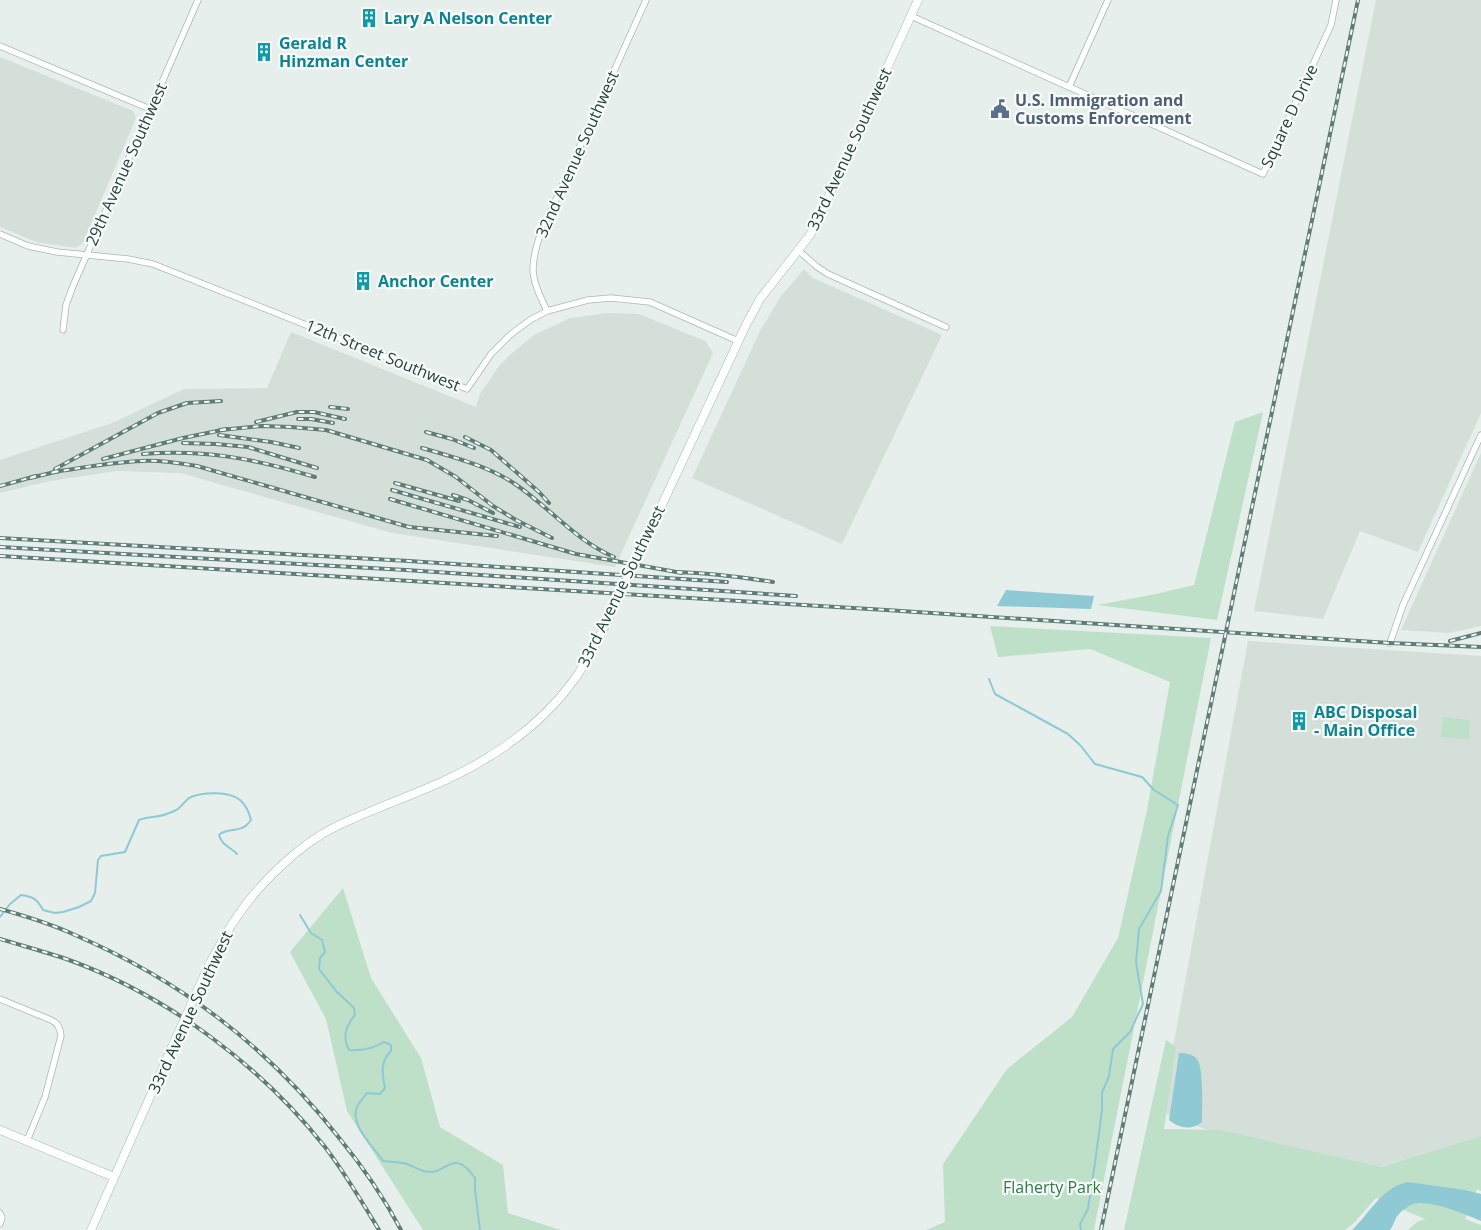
<svg xmlns="http://www.w3.org/2000/svg" width="1481" height="1230" viewBox="0 0 1481 1230" font-family="'Open Sans',sans-serif">
	<style>
		.built { fill: #d4dfda }
		.green { fill: #bfe0c8 }
		.water { fill: #8ec9d4 }
		.lines { fill: none; stroke-linecap: round; stroke-linejoin: round }
		.stream { stroke: #8ec9d4; stroke-width: 2 }
		.street-casing { stroke: #a8b8b2; stroke-width: 7 }
		.secondary-casing { stroke: #a4bbb3; stroke-width: 9 }
		.street { stroke: #fff; stroke-width: 5.5 }
		.secondary { stroke: #fff; stroke-width: 8 }
		.rail-casing { stroke: #5f7d75; stroke-width: 4 }
		.rail { stroke: #f7fbf9; stroke-width: 2; stroke-dasharray: 5.5; stroke-linecap: butt }
		.secondary-bridge-casing { stroke: #a4bbb3; stroke-width: 9; stroke-linecap: butt }
		.secondary-bridge { stroke: #fff; stroke-width: 8 }
		.labels { text-anchor: middle; stroke-width: 4.5; stroke-linejoin: round; paint-order: stroke }
		.culture-label { font-size: 16px; font-weight: bold; fill: #0d838f; stroke: #f7fbf9; text-anchor: start }
		.service-label { font-size: 16px; font-weight: bold; fill: #4e5e75; stroke: #f7fbf9; text-anchor: start }
		.street-label { font-size: 16px; fill: #24423a; stroke: #f7fbf9 }
		.park-label { font-size: 16px; fill: #2d7a4b; stroke: #f7fbf9 }
	</style>
	<rect width="100%" height="100%" fill="#e6efeb"/>
	<g class="built">
		<path d="M1376,0h105v413l-63,139 -58,-21 -37,88 -69,-8z"/>
		<path d="M0,57l133,54 3,7 -53,125 -7,5 -40,-6 -36,-15z"/>
		<path d="M804,269l9,9 129,57 -100,209 -150,-66 68,-147 21,-35z"/>
		<path d="M607,313l32,1 66,27 8,12 -98,214 -223,-34 -212,-60 -64,-2 -66,10 -50,12v-33l112,-37 72,-34 83,-1 24,-56 185,75 4,-13 19,-28 13,-13 22,-18 36,-17z"/>
		<path d="M1481,453v173l-32,7 -48,-3z"/>
		<path d="M1248,641l233,15v480l-145,44 -175,-68z"/>
	</g>
	<g class="green">
		<path d="M1263,412l-46,208 -120,-15 54,-10 43,-10 41,-163z"/>
		<path d="M990,626l221,12 -117,592h-168l19,-8 -2,-58 64,-95 65,-52 46,-79 29,-128 23,-128 -80,-33 -92,8z"/>
		<path d="M1443,717l27,3 -1,19 -28,-2z"/>
		<path d="M343,888l28,90 50,80 19,69 63,38 5,48 53,17h-138l-76,-119 -21,-92 -36,-67z"/>
		<path d="M1166,1040l10,7 -12,82 57,1 159,37 101,-31v55l-4,-2 -12,30 16,6v5h-73l9,-8 8,-3 -49,-21 -22,25 -9,7h-221z"/>
	</g>
	<g class="water">
		<path d="M1006,590l88,6 -3,13 -94,-3z"/>
		<path d="M1179,1053c6,0 14,1 18,6 7,9 5,51 5,63 -11,9 -23,6 -33,-2z"/>
		<path d="M1408,1182l57,8 16,4v27c-16,-7 -52,-22 -68,-17 -5,2 -10,6 -13,9 -5,4 -6,12 -10,17h-38c18,-17 30,-43 56,-48z"/>
	</g>
	<g class="lines">
		<g class="stream">
			<path d="M989,679l6,15 73,40 13,12 14,18 47,13 12,13 24,15 -10,31 -7,55 -22,38 -3,33 7,42 -13,28 -17,17 -4,27 -7,17v17l-7,53 -7,46 -8,15 1,6"/>
			<path d="M300,915l11,18 11,7 3,12 -5,6 -1,11 17,22 18,17 1,7c-9,11 -13,21 -6,35 12,1 25,-2 35,-8l7,3v6c-11,11 -9,22 -6,37l-5,6 -13,-1c-4,5 -10,11 -11,17 -4,18 18,37 27,51 8,1 17,1 24,3 9,3 15,9 25,8 9,0 16,-10 25,-9 8,1 13,9 18,15v12l5,40"/>
			<path d="M0,917l10,-13 11,-9c13,2 16,4 22,15l12,3 8,-1 16,-5 12,-6 4,-8 3,-33 3,-4 24,-4 14,-32c10,-4 20,-2 30,-7 3,-1 8,-3 10,-5 5,-4 7,-9 12,-11 12,-5 38,-6 49,3 6,5 9,12 11,20 -10,15 -22,6 -32,15 3,11 12,12 18,19"/>
		</g>
		<g class="street-casing">
			<g id="street">
				<path d="M911,16l352,158 68,-149 5,-25"/>
				<path d="M0,46l150,63"/>
				<path d="M1069,87l39,-87"/>
				<path d="M0,234l28,12 29,6 71,7 25,5 314,125 24,-35 19,-19 20,-15 17,-9 41,-11 23,-2 39,4 88,39"/>
				<path d="M798,250l18,16 12,8 118,53"/>
				<path d="M547,311c-15,-32 -19,-40 -7,-76l106,-235"/>
				<path d="M63,330l3,-25 7,-19 125,-286"/>
				<path d="M1390,643l13,-38 78,-170"/>
				<path d="M0,999l51,21c7,3 9,8 10,16l-16,61 -18,44"/>
				<path d="M0,1213l2,5 -2,6"/>
			</g>
		</g>
		<g class="secondary-casing">
			<g id="secondary">
				<path d="M646,539l100,-214 14,-26 50,-64 7,-13 101,-222"/>
				<path d="M209,965c9,-17 18,-34 29,-50 22,-32 62,-71 97,-88 51,-25 107,-40 155,-71 31,-19 62,-46 84,-76 12,-17 22,-37 32,-56"/>
				<path d="M0,1130l114,47"/>
				<path d="M91,1230l81,-183"/>
			</g>
		</g>
		<use href="#street" class="street"/>
		<use href="#secondary" class="secondary"/>
		<g class="rail-casing">
			<g id="rail">
				<path d="M330,407l18,2"/>
				<path d="M298,419h13l22,4"/>
				<path d="M256,422l41,-10h17l31,7"/>
				<path d="M220,430l42,-4 29,1 35,3 101,30 29,17 37,29 23,14 36,18"/>
				<path d="M426,432l26,7 22,9"/>
				<path d="M219,435l52,7 28,6"/>
				<path d="M465,437l26,13 48,42 10,11"/>
				<path d="M183,443l32,1 33,3 69,21"/>
				<path d="M422,448c31,9 66,18 93,36 34,23 61,57 99,73"/>
				<path d="M143,454c61,-5 113,5 172,23"/>
				<path d="M103,459l80,-21 44,-9"/>
				<path d="M55,469l103,-56 29,-10 34,-2"/>
				<path d="M53,472c29,-4 59,-10 89,-11 18,-1 37,2 55,5l212,61 88,9"/>
				<path d="M30,478l29,-7"/>
				<path d="M395,483l64,18"/>
				<path d="M0,486l36,-10"/>
				<path d="M392,490l128,37"/>
				<path d="M453,495l15,5 25,13"/>
				<path d="M390,499l186,55 106,19"/>
				<path d="M0,538l409,23 318,21"/>
				<path d="M0,547l406,23 390,26"/>
				<path d="M0,556l886,54 504,33 91,4"/>
				<path d="M677,572c32,1 64,5 96,10"/>
				<path d="M1450,641l31,-8"/>
				<path d="M0,909c25,7 51,15 75,26 107,46 193,112 265,204 23,28 44,59 61,91"/>
				<path d="M0,939c23,7 46,13 69,21 99,36 191,105 256,187 20,26 37,55 54,83"/>
				<path d="M1101,1230l257,-1230"/>
			</g>
		</g>
		<use href="#rail" class="rail"/>
		<g class="secondary-bridge-casing">
			<g id="secondary-bridge">
				<path d="M606,624l40,-85"/>
				<path d="M172,1047l37,-82"/>
			</g>
		</g>
		<use href="#secondary-bridge" class="secondary-bridge"/>
	</g>
	<defs>
		<g id="building-bare" transform="scale(1.5)"><path d="M-4-6H4V6H1V3H-1V6H-4ZM-2.5-4.3h1.7v1.8h-1.7ZM.8-4.3h1.7v1.8H.8ZM-2.5-1h1.7V.8h-1.7ZM.8-1h1.7V.8H.8Z" fill="#0f9aa8" stroke="#f7fbf9" stroke-width="2.5" paint-order="stroke"/></g>
		<g id="civic-bare" transform="scale(1.5)"><path d="M-.6-6.5H3V-4.5H.6V-3L4-1V1h2V6H-6V1h2V-1L-.6-3ZM-1.2 2.5V6h2.4V2.5Z" fill="#5c6f8a" stroke="#f7fbf9" stroke-width="2.5" paint-order="stroke"/></g>
	</defs>
	<g fill-rule="evenodd">
		<use href="#building-bare" x="369" y="18"/>
		<use href="#building-bare" x="264" y="52"/>
		<use href="#civic-bare" x="1000" y="109"/>
		<use href="#building-bare" x="363" y="281"/>
		<use href="#building-bare" x="1299" y="721"/>
	</g>
	<g class="labels">
		<g class="culture-label">
			<text x="384" y="24">Lary A Nelson Center</text>
			<text x="279" y="49">Gerald R<tspan x="279" dy="18">Hinzman Center</tspan></text>
			<text x="378" y="287">Anchor Center</text>
			<text x="1314" y="718">ABC Disposal<tspan x="1314" dy="18">- Main Office</tspan></text>
		</g>
		<g class="service-label">
			<text x="1015" y="106">U.S. Immigration and<tspan x="1015" dy="18">Customs Enforcement</tspan></text>
		</g>
		<g class="street-label">
			<text transform="translate(1289 116) rotate(-65)" y="6">Square D Drive</text>
			<text transform="translate(849 149) rotate(-65)" y="6">33rd Avenue Southwest</text>
			<text transform="translate(577 154) rotate(-66)" y="6">32nd Avenue Southwest</text>
			<text transform="translate(126 164) rotate(-66)" y="6">29th Avenue Southwest</text>
			<text transform="translate(383 355) rotate(22)" y="6">12th Street Southwest</text>
			<text transform="translate(621 586) rotate(-64)" y="6">33rd Avenue Southwest</text>
			<text transform="translate(190 1012) rotate(-65)" y="6">33rd Avenue Southwest</text>
		</g>
		<g class="park-label">
			<text x="1052" y="1193">Flaherty Park</text>
		</g>
	</g>
</svg>
